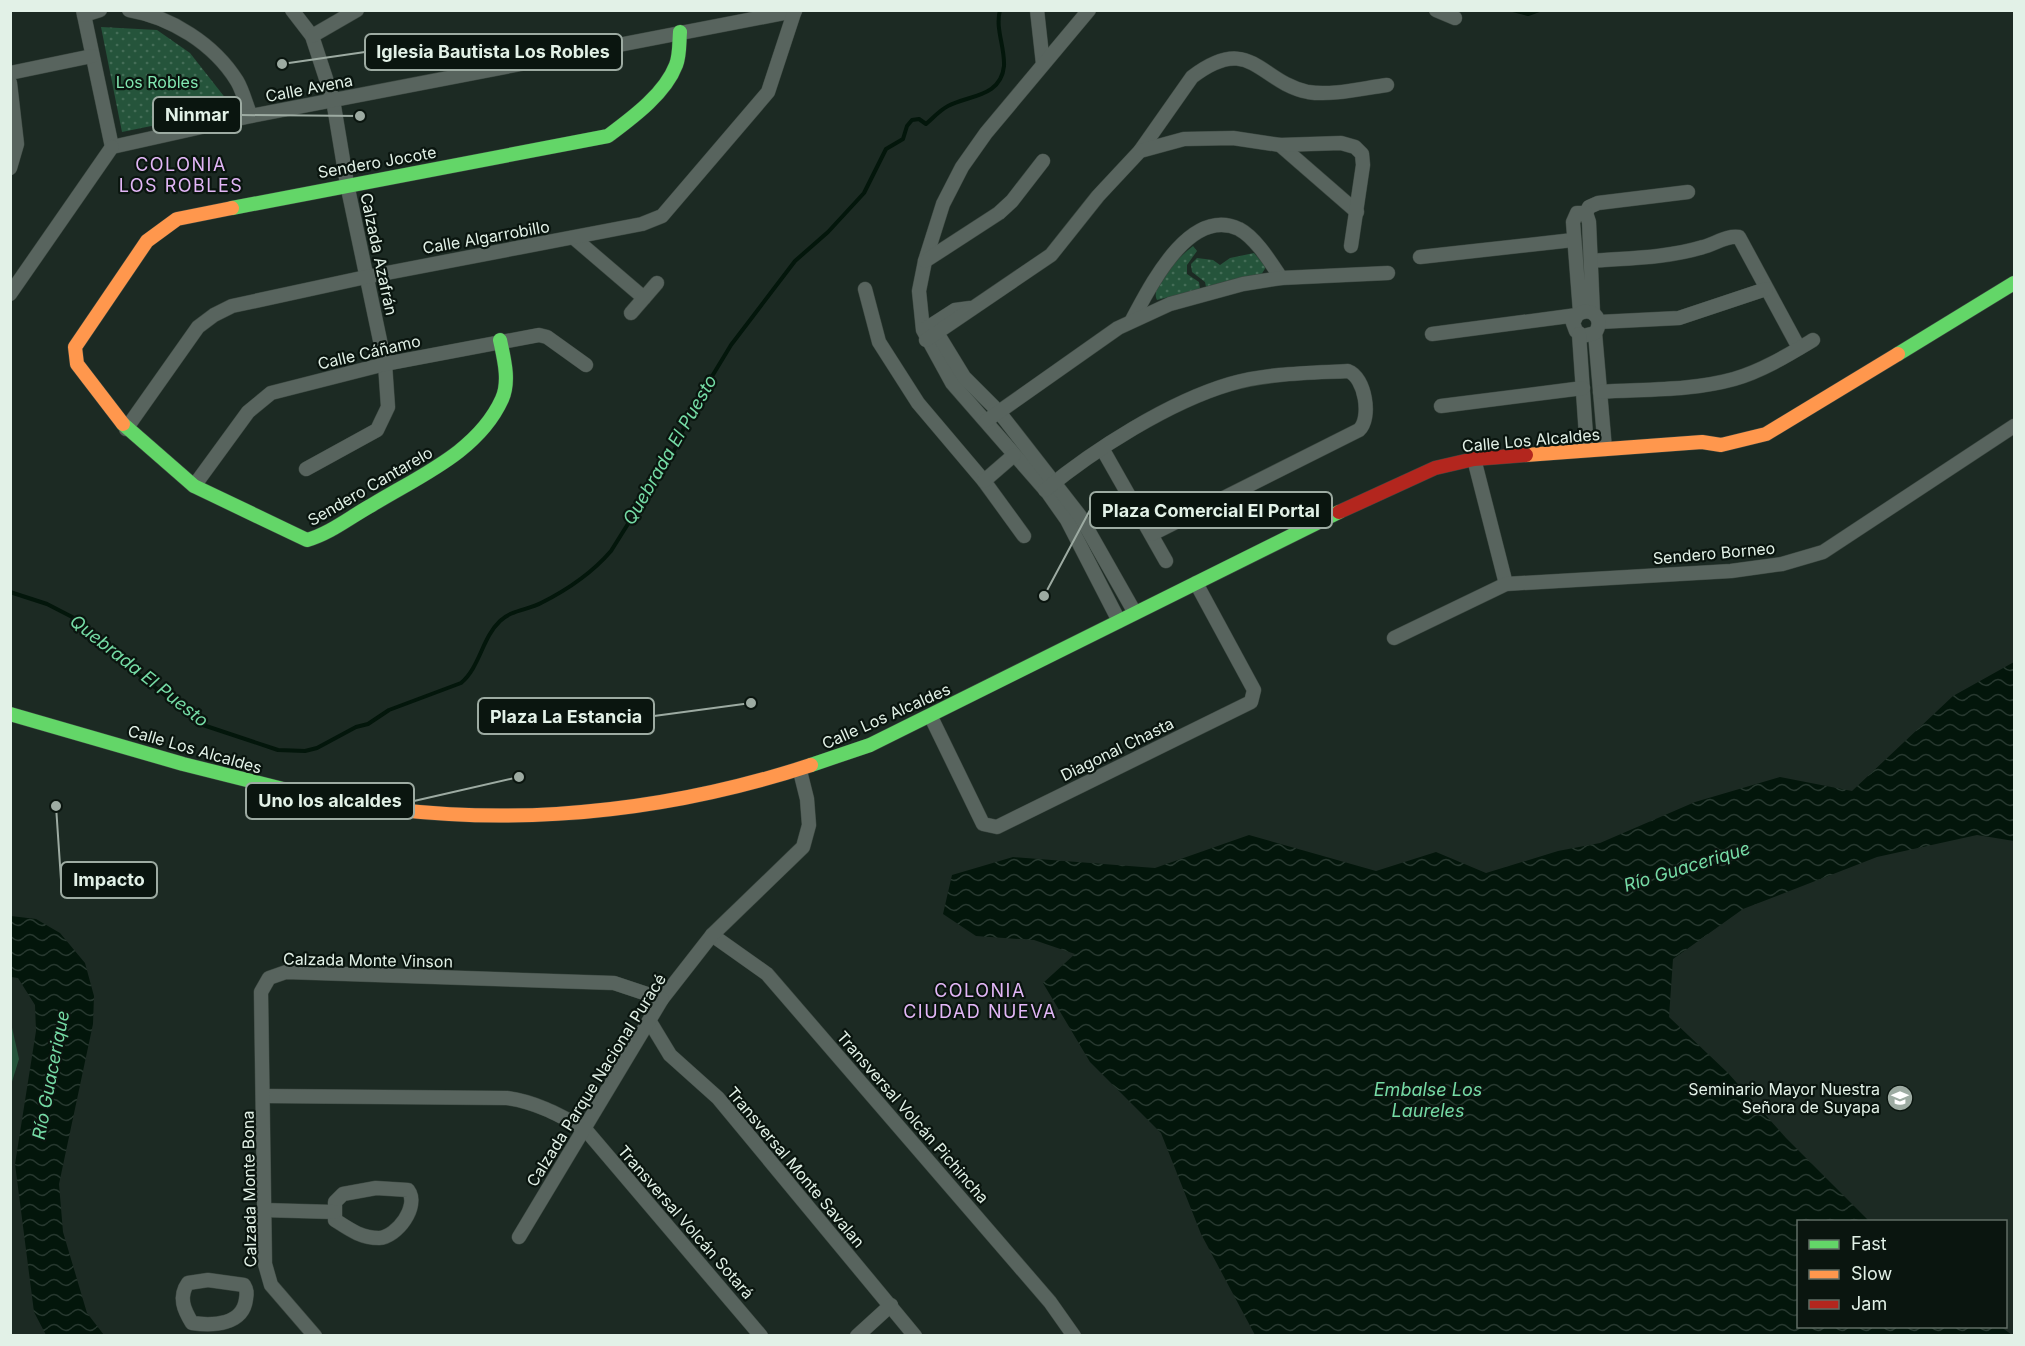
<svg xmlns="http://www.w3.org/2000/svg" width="2025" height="1346" viewBox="0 0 2025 1346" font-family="Inter,sans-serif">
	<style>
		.grass { fill: #25543b }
		.park { fill: url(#park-dots) }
		.water { fill: url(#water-waves) }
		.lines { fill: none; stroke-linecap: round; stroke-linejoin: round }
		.stream { stroke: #03160b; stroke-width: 4 }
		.street-casing { stroke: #3b4740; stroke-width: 15 }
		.fast-casing { stroke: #3b4740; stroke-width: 15 }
		.slow-casing { stroke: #3b4740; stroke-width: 15 }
		.jam-casing { stroke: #3b4740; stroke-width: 15 }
		.street { stroke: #58645e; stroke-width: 14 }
		.fast { stroke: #63d668; stroke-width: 14 }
		.slow { stroke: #ff974d; stroke-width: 14 }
		.jam { stroke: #b3261e; stroke-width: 14 }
		.labels { text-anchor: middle; stroke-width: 4.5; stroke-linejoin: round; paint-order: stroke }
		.park-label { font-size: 16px; fill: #82e8b1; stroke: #0a150f }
		.street-label { font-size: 16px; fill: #e2f1e7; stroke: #0a150f }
		.poi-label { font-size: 16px; fill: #e2f1e7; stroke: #0a150f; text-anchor: end }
		.neighbourhood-label { font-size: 18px; letter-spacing: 1.5px; fill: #e2b6f6; stroke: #0a150f }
		.water-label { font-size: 18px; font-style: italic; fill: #75dba5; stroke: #0a150f }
		.leader { fill: none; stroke: #9daba2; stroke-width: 2 }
		.callout-dot { fill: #9daba2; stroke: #0a150f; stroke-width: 2 }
		.callout { fill: #0a150f; stroke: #9daba2; stroke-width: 2 }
		.callout-label { font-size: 18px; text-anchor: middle; font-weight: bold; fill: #e2f1e7 }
	</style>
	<defs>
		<pattern id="park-dots" width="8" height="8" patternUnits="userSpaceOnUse" patternTransform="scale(1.5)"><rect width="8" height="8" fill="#25543b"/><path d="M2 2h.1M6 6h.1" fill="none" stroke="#446d57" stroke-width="1.8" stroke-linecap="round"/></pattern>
		<pattern id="water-waves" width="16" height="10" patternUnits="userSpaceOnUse" patternTransform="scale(1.5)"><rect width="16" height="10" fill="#03160b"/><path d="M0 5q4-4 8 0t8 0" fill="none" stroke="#27382f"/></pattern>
	</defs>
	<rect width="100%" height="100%" fill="#1c2a23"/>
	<path class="grass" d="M11,1023l8,36 -8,26h-1z"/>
	<g class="park">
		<path d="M101,27l56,3 33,23 44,56 -112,23z"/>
		<path d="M1193,246l4,5 -10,14v9l12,8 1,7 -43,11c-8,-14 24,-45 36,-54z"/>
		<path d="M1254,253l12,14 -5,8 -55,12 -1,-5 -13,-10 -1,-8 6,-6 16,2 7,5 10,-7z"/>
	</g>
	<g class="water">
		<path d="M2014,662v179l-37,-6 -100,22 -134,52 -70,50 -4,58 59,56 58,65 83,83 -71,1v104h202l12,9h-757l-54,-101 -40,-101 -71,-71 -47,-79 32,-29 -41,-14 -58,-4 -33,-22 9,-39 61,-18 142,11 94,-33 127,36 60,-19 50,21 72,-22 42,-8 95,-41 85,-25 72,14 101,-95z"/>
		<path d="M11,916l25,3 24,14 25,30 9,33 -1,28 -34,160 4,48 24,81 17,22h-58l-12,-23 -19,-148 21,-133 -1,-26 -17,-27 -7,-1z"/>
	</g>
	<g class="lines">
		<g class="stream">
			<path d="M1513,10l15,4 11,-4"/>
			<path d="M10,592l37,12 31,16 60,54 65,51 75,25 27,1 12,-3 39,-21 12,-3 21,-14 72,-27c19,-16 21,-45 39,-62 11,-11 28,-11 41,-18 26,-13 51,-30 70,-52l64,-102 16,-38 40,-66 64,-84 33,-29 36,-39 22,-44 17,-10 4,-13 5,-6 7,-1 7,5c7,-6 14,-14 22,-18 21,-11 53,-9 56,-40 1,-19 -9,-37 -4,-56"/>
		</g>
		<g class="street-casing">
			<g id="street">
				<path d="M83,10l29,137"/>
				<path d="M129,10c42,7 85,34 108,71 6,10 9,24 14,35"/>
				<path d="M292,10l20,26 21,64 14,84 38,180 3,43 -11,23 -71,39"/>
				<path d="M1037,10l6,54"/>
				<path d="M1089,10l-103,123 -24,34 -19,37 -18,57 -6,30 4,39 29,53 96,110 19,27 52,101"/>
				<path d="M1436,10l19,8"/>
				<path d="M84,15l16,-5"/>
				<path d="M312,36l45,-26"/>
				<path d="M10,73l82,-17"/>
				<path d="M10,83l7,61 -7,24"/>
				<path d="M1280,145l77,67"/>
				<path d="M112,147l139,-31 544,-105"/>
				<path d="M1140,151l52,-74c59,-45 67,5 116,15 24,4 55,-4 79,-7"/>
				<path d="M1586,213l3,-6 9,-4 90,-11"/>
				<path d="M574,238l70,60"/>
				<path d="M1420,257l153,-17"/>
				<path d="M925,261l74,-48 13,-12 31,-40"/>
				<path d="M1591,261c38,-3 76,-3 112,-14 12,-3 24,-12 36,-10l60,111"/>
				<path d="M865,289l14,53 39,61 66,78 40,55"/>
				<path d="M10,294l102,-147"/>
				<path d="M1580,312l-7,-90 4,-9h9l3,9 4,91"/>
				<path d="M631,313l26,-30"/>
				<path d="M1132,320c18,-33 57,-114 107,-91 17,9 32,34 42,49"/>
				<path d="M1599,322l80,-4 87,-29"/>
				<path d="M934,328l30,49 35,35 81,104 55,97"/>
				<path d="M924,330l31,-20 15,-2"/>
				<path d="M1595,333l10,116"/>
				<path d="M1432,334l145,-19c14,-10 28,4 18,18l-12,3 -7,-5 -3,-8 4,-8"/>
				<path d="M1579,334l8,116"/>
				<path d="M926,340l125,-85 47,-59 42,-45 44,-12 49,-1 47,7 61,-2 14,4 7,7 1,11 -12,81"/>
				<path d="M1600,392c44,-3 91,-1 134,-13 28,-8 54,-24 79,-39"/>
				<path d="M1441,406l142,-18"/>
				<path d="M986,421l132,-93 52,-24 73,-20 38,-6 107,-5"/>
				<path d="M126,429l72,-102 16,-12 18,-9 134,-29 276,-53 20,-8 106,-124 27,-82"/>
				<path d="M1103,450l63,111"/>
				<path d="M1474,459l32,125"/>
				<path d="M984,481l30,-26"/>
				<path d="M194,486l54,-74 23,-19 114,-29 154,-29 8,2 39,28"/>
				<path d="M1045,490c50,-41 124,-88 185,-106 38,-11 80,-11 118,-13 17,6 24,47 11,59l-207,104"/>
				<path d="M1394,638l112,-54 225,-13 51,-7 41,-12 191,-126"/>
				<path d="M931,717l52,107 14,3 254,-125 3,-12 -58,-107"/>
				<path d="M712,935l55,39 283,328 24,34"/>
				<path d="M650,1022l20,33 48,43 197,238"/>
				<path d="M264,1096l243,2c29,4 52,17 78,31l176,207"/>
				<path d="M376,1188l32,2c12,16 -11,47 -29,48 -18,0 -30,-9 -44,-18v-18l8,-8z"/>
				<path d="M263,1210l71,2"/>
				<path d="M519,1237l143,-238 50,-64 91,-88 6,-22 -2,-26 -7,-28"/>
				<path d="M208,1280l36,5c3,5 3,8 2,14 -3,26 -33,27 -54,24 -8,-13 -14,-26 -4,-40z"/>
				<path d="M315,1336l-44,-51 -6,-21 -4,-272 8,-14 17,-6 328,11 48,16"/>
				<path d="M857,1336l34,-31"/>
			</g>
		</g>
		<g class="fast-casing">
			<g id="fast">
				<path d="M232,208l376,-72c24,-18 57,-42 68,-71 4,-10 3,-22 4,-33"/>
				<path d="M1898,354l116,-71"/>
				<path d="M123,424l71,62 113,54c24,-7 43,-23 65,-35 47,-29 106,-53 130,-106 8,-18 2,-40 -2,-59"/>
				<path d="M10,714l173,50 116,29"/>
				<path d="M811,765l59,-20 469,-233"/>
			</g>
		</g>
		<g class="slow-casing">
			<g id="slow">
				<path d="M123,424l-46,-60 -2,-17 72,-106 30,-22 55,-11"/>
				<path d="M1526,455l176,-13 19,3 45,-11 132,-80"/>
				<path d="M299,793c171,39 346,26 512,-28"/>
			</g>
		</g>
		<g class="jam-casing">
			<path id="jam" d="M1339,512l96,-44 39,-9 52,-4"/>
		</g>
		<use href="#street" class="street"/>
		<use href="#fast" class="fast"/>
		<use href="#slow" class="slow"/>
		<use href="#jam" class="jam"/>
	</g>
	<defs>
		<g id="university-disc" transform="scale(1.35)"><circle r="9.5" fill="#9daba2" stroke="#0a150f"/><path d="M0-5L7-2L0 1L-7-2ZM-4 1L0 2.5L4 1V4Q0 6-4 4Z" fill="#fff"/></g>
	</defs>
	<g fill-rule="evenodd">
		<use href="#university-disc" x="1900" y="1098"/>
	</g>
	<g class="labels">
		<g class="park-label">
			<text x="157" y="88">Los Robles</text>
		</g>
		<g class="street-label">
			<text transform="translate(309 88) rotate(-11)" y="6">Calle Avena</text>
			<text transform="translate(377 162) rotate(-10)" y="6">Sendero Jocote</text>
			<text transform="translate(486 237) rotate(-10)" y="6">Calle Algarrobillo</text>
			<text transform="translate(379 254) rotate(78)" y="6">Calzada Azafrán</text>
			<text transform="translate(369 352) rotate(-13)" y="6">Calle Cáñamo</text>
			<text transform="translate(1531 440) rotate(-5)" y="6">Calle Los Alcaldes</text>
			<text transform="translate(370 486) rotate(-30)" y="6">Sendero Cantarelo</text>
			<text transform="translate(1714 553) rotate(-5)" y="6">Sendero Borneo</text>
			<text transform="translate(886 716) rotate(-24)" y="6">Calle Los Alcaldes</text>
			<text transform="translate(195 749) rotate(16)" y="6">Calle Los Alcaldes</text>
			<text transform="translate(1117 749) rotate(-26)" y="6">Diagonal Chasta</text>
			<text transform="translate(368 960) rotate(1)" y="6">Calzada Monte Vinson</text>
			<text transform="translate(596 1080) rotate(-58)" y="6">Calzada Parque Nacional Puracé</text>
			<text transform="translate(913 1117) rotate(49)" y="6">Transversal Volcán Pichincha</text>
			<text transform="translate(796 1167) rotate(50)" y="6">Transversal Monte Savalan</text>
			<text transform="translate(249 1189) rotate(-91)" y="6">Calzada Monte Bona</text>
			<text transform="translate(686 1222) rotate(49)" y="6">Transversal Volcán Sotará</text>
		</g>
		<g class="poi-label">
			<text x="1880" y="1095">Seminario Mayor Nuestra<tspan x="1880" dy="18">Señora de Suyapa</tspan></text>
		</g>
		<g class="neighbourhood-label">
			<text x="181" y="171">COLONIA<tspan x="181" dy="21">LOS ROBLES</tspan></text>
			<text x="980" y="997">COLONIA<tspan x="980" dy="21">CIUDAD NUEVA</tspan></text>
		</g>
		<g class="water-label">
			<text transform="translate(670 450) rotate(-60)" y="6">Quebrada El Puesto</text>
			<text transform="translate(139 671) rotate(38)" y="6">Quebrada El Puesto</text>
			<text transform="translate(1687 867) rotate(-17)" y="6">Río Guacerique</text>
			<text transform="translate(51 1075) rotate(-79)" y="6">Río Guacerique</text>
			<text x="1428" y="1096">Embalse Los<tspan x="1428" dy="21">Laureles</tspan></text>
		</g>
	</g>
	<path class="leader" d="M282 64L365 52M360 116L241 115M1044 596L1090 510M751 703L654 716M519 777L414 801M56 806L61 880"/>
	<g class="callout-dot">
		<circle cx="282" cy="64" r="6"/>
		<circle cx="360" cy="116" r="6"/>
		<circle cx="1044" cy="596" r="6"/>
		<circle cx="751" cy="703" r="6"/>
		<circle cx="519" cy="777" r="6"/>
		<circle cx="56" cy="806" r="6"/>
	</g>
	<g class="callout">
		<rect x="365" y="34" width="257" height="36" rx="6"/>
		<rect x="153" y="97" width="88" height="36" rx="6"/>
		<rect x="1090" y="492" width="242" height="36" rx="6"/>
		<rect x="478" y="698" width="176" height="36" rx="6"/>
		<rect x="246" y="783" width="168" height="36" rx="6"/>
		<rect x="61" y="862" width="96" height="36" rx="6"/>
	</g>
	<g class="callout-label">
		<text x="493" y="58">Iglesia Bautista Los Robles</text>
		<text x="197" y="121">Ninmar</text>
		<text x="1211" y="517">Plaza Comercial El Portal</text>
		<text x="566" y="723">Plaza La Estancia</text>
		<text x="330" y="807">Uno los alcaldes</text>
		<text x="109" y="886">Impacto</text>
	</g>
	<rect width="2025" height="1346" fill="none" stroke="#e2f1e7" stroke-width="24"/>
	<rect x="1797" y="1220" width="210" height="108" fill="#0a150f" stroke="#606d65" stroke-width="1.5"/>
	<rect x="1809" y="1240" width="30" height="9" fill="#63d668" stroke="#606d65" stroke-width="1.5"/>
	<text x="1851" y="1250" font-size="18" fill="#e2f1e7">Fast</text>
	<rect x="1809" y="1270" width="30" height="9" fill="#ff974d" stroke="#606d65" stroke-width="1.5"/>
	<text x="1851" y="1280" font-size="18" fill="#e2f1e7">Slow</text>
	<rect x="1809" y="1300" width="30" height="9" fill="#b3261e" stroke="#606d65" stroke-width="1.5"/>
	<text x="1851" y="1310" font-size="18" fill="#e2f1e7">Jam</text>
</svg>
